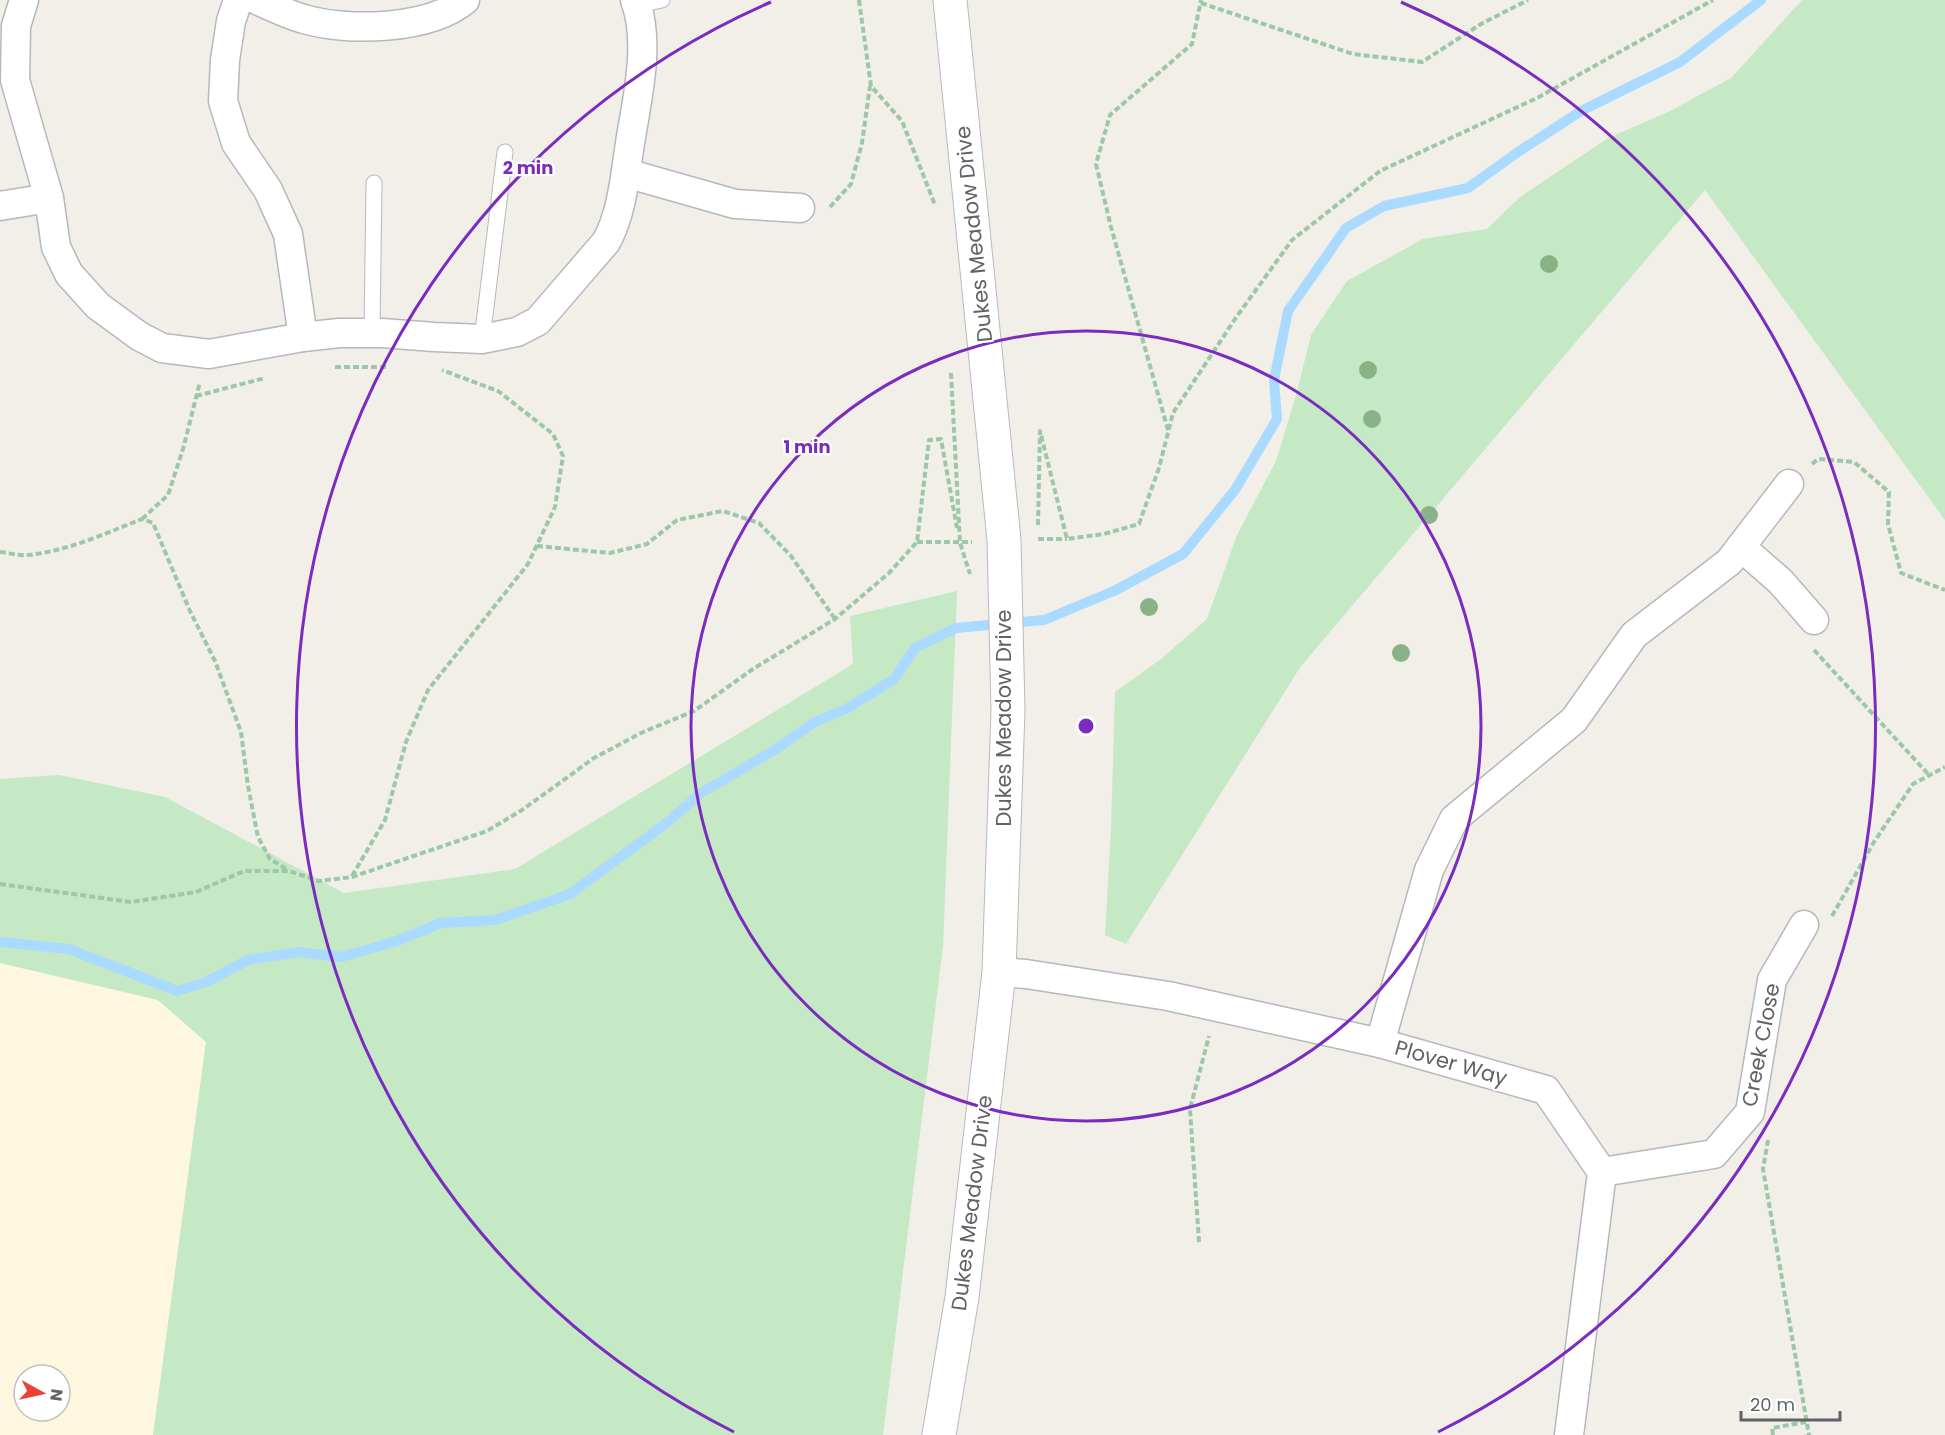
<svg xmlns="http://www.w3.org/2000/svg" width="1945" height="1435" viewBox="0 0 1945 1435" font-family="Poppins,sans-serif">
	<style>
		.commercial { fill: #fef7e0; fill-rule: evenodd }
		.green { fill: #c5e8c5 }
		.lines { fill: none; stroke-linecap: round; stroke-linejoin: round }
		.stream { stroke: #aadaff; stroke-width: 10 }
		.lane-casing { stroke: #b5b8bc; stroke-width: 17 }
		.street-casing { stroke: #b5b8bc; stroke-width: 31 }
		.secondary-casing { stroke: #b6babf; stroke-width: 35 }
		.path { stroke: #9cc7a9; stroke-width: 4; stroke-dasharray: 6 3; stroke-linecap: butt }
		.lane { stroke: #fff; stroke-width: 15 }
		.street { stroke: #fff; stroke-width: 28 }
		.secondary { stroke: #fff; stroke-width: 33 }
		.tree { fill: #89b387 }
		.ring { fill: none; stroke: #7b2cbf; stroke-width: 3 }
		.labels { text-anchor: middle; stroke-width: 4.5; stroke-linejoin: round; paint-order: stroke }
		.street-label { font-size: 21px; fill: #5f6368; stroke: #fff }
		.centre { fill: #7b2cbf; stroke: #fff; stroke-width: 3 }
		.ring-label { font-size: 18px; text-anchor: middle; font-weight: bold; fill: #7b2cbf; stroke: #fff; stroke-width: 4.5; stroke-linejoin: round; paint-order: stroke }
	</style>
	<rect width="100%" height="100%" fill="#f1efe8"/>
	<path class="commercial" d="M0,963l158,37 48,42 -53,393h-153zM24,1375h36v36h-36z"/>
	<g class="green">
		<path d="M1802,0h143v520l-240,-330 -404,476 -175,278 -21,-9 6,-106 4,-137 46,-33 46,-40 30,-84 39,-74 21,-69 14,-57 36,-54 76,-42 64,-10 33,-32 88,-59 60,-26 63,-34z"/>
		<path d="M957,591l-14,355 -60,489h-730l53,-393 -48,-42 -158,-37v-184l59,-4 106,22 179,96 171,-24 338,-205 -3,-48z"/>
	</g>
	<g class="lines">
		<path class="stream" d="M0,942l69,7 108,42 29,-9 42,-22 51,-8 42,5 56,-16 44,-18 54,-3 75,-26 99,-73 32,-28 72,-42 42,-29 33,-14 46,-29 21,-31 41,-20 88,-8 70,-29 69,-37 52,-64 42,-71 -3,-39 14,-69 58,-83 38,-22 84,-18 50,-36 63,-41 99,-49 81,-62"/>
		<g class="lane-casing">
			<g id="lane">
				<path d="M637,5l25,-5"/>
				<path d="M372,333l2,-150"/>
				<path d="M482,339l23,-187"/>
			</g>
		</g>
		<g class="street-casing">
			<g id="street">
				<path d="M24,0l-8,26 -1,54 34,118 7,49 13,27 29,32 41,30 23,12 47,6 94,-17 36,-4h43l52,4 48,2 35,-7 21,-11 68,-79c16,-28 19,-66 24,-99 7,-44 21,-100 5,-143"/>
				<path d="M238,0l-7,21 -6,39 -2,41 13,42 32,47 20,44 15,103"/>
				<path d="M257,0c15,7 32,15 47,19 44,13 125,11 161,-19"/>
				<path d="M626,173l109,31 65,4"/>
				<path d="M0,206l49,-8"/>
				<path d="M1741,547l39,34 34,39"/>
				<path d="M999,972l27,2 142,22 212,47 166,47 56,82 -33,263"/>
				<path d="M1380,1043l49,-173 25,-51 120,-99 60,-85 95,-73 60,-78"/>
				<path d="M1602,1172l112,-18 36,-42 22,-132 32,-55"/>
			</g>
		</g>
		<g class="secondary-casing">
			<path id="secondary" d="M939,1435l23,-138 37,-325 9,-262 -4,-170 -54,-540"/>
		</g>
		<g class="path">
			<path d="M859,0l12,86 31,35 33,84"/>
			<path d="M1201,3l152,51 69,8 59,-38 47,-24"/>
			<path d="M830,207l21,-23 11,-41 8,-57"/>
			<path d="M335,367h52"/>
			<path d="M951,373l9,170 10,31"/>
			<path d="M196,396l69,-18"/>
			<path d="M1168,430l-57,-203 -15,-63 14,-49 82,-71 9,-44"/>
			<path d="M1812,464l6,-5 36,3 35,30 -1,32 13,49 44,17"/>
			<path d="M142,519l26,-24 15,-46 17,-67"/>
			<path d="M1038,525l2,-94 27,108 37,-5 35,-10 20,-56 14,-55 62,-94 57,-79 88,-69 157,-73 176,-98"/>
			<path d="M1038,539h29"/>
			<path d="M917,542h55"/>
			<path d="M537,546l73,7 37,-9 30,-24 46,-9 36,12 32,33 44,63"/>
			<path d="M0,552c9,1 19,4 28,3 40,-4 78,-22 114,-36l11,4 37,88 25,50 26,71 7,54 10,51 12,22 18,11"/>
			<path d="M1814,650l115,125"/>
			<path d="M352,876l33,-56 21,-78 22,-52 100,-126 27,-57 8,-51 -10,-22 -55,-43 -56,-21"/>
			<path d="M0,884l131,18 65,-10 48,-21h45l30,10 33,-4 135,-46 35,-21 72,-52 47,-25 53,-22 59,-42 82,-50 54,-46 28,-31 12,-102 12,-1 16,89"/>
			<path d="M1832,916l42,-74 39,-58 32,-17"/>
			<path d="M1768,1140l-5,29 46,266"/>
			<path d="M1199,1242l-9,-133 19,-73"/>
			<path d="M1773,1435l-1,-7 34,-6"/>
		</g>
		<use href="#lane" class="lane"/>
		<use href="#street" class="street"/>
		<use href="#secondary" class="secondary"/>
	</g>
	<g class="tree">
		<circle cx="1549" cy="264" r="9"/>
		<circle cx="1368" cy="370" r="9"/>
		<circle cx="1372" cy="419" r="9"/>
		<circle cx="1429" cy="515" r="9"/>
		<circle cx="1149" cy="607" r="9"/>
		<circle cx="1401" cy="653" r="9"/>
	</g>
	<g class="ring">
		<circle cx="1086" cy="726" r="395"/>
		<path d="M734 1432A789 789 0 0 1 771 2M1401 2A789 789 0 0 1 1438 1432"/>
	</g>
	<g class="labels">
		<g class="street-label">
			<text transform="translate(974 234) rotate(-96)" y="7">Dukes Meadow Drive</text>
			<text transform="translate(1004 718) rotate(-90)" y="7">Dukes Meadow Drive</text>
			<text transform="translate(1761 1045) rotate(-79)" y="7">Creek Close</text>
			<text transform="translate(1451 1063) rotate(16)" y="7">Plover Way</text>
			<text transform="translate(972 1203) rotate(-83)" y="7">Dukes Meadow Drive</text>
		</g>
	</g>
	<circle cx="1086" cy="726" r="9" class="centre"/>
	<g class="ring-label">
		<text x="528" y="174">2 min</text>
		<text x="807" y="453">1 min</text>
	</g>
	<g transform="translate(42 1393) rotate(98)"><circle r="28" fill="#ffffff" stroke="#bfc1c3" stroke-width="1.5"/>
	<path d="M0-4.5L10 22L0 15L-10 22Z" fill="#ea4335"/>
	<text y="-9" font-size="16" font-weight="bold" text-anchor="middle" fill="#5f6368">N</text>
	</g>
	<path d="M1741 1411v9h99v-9" fill="none" stroke="#5f6368" stroke-width="3"/>
	<text x="1750" y="1411" font-size="18" fill="#5f6368" stroke="#ffffff" stroke-width="4.5" paint-order="stroke">20 m</text>
</svg>
